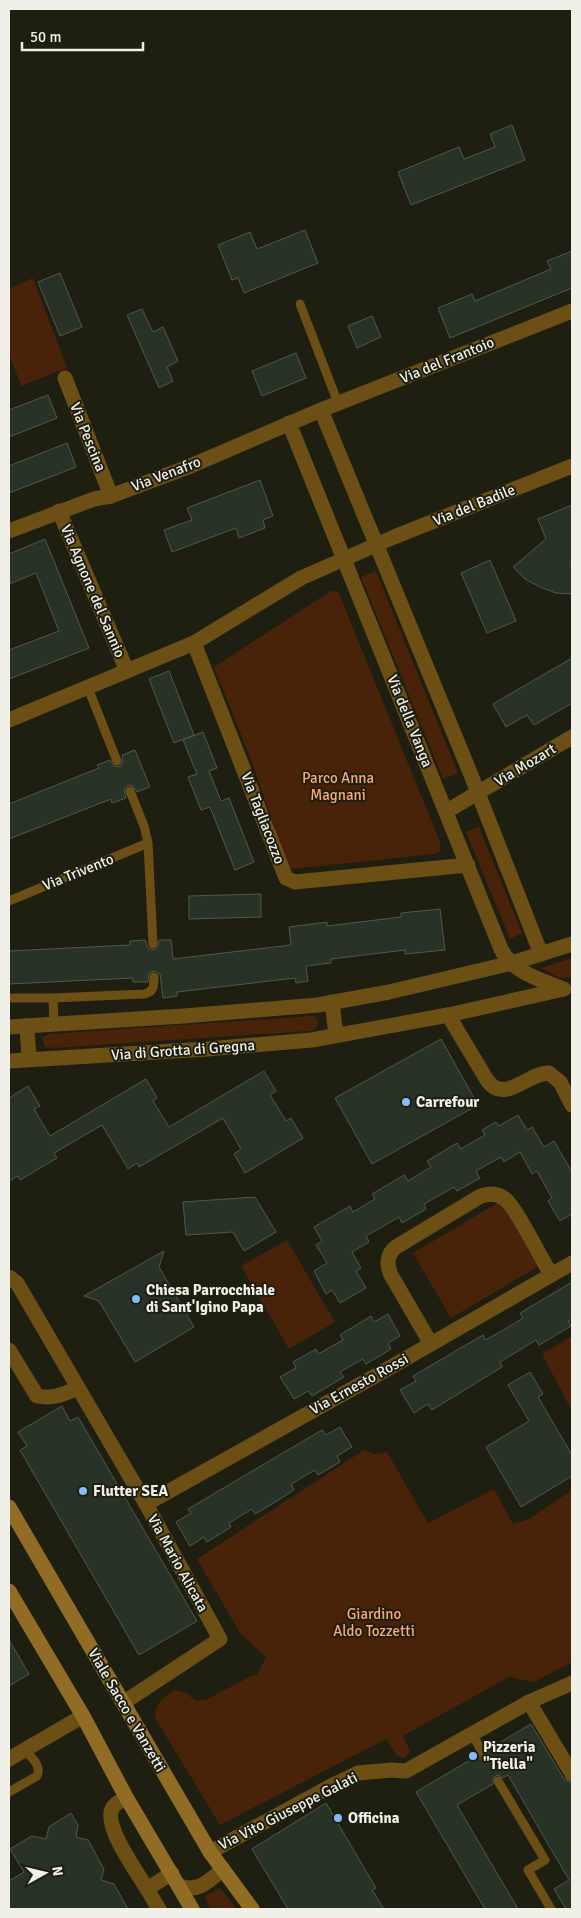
<svg xmlns="http://www.w3.org/2000/svg" width="581" height="1918" viewBox="0 0 581 1918" font-family="Signika,sans-serif">
	<style>
		.green { fill: #482309 }
		.building { fill: #293226; stroke: #50594c }
		.lines { fill: none; stroke-linecap: round; stroke-linejoin: round }
		.lane { stroke: #6c4f15; stroke-width: 9 }
		.street { stroke: #6c4f15; stroke-width: 15 }
		.secondary { stroke: #916c25; stroke-width: 15 }
		.poi-dot { fill: #83bcfb; stroke: #1e1e11; stroke-width: 2 }
		.labels { text-anchor: middle; stroke-width: 4; stroke-linejoin: round; paint-order: stroke }
		.street-label { font-size: 15px; fill: #f0f0e8; stroke: #1e1e11 }
		.park-label { font-size: 15px; fill: #fda875; stroke: #1e1e11 }
		.poi-label { font-size: 15px; font-weight: bold; fill: #f0f0e8; stroke: #1e1e11; text-anchor: start }
	</style>
	<rect width="100%" height="100%" fill="#1e1e11"/>
	<g class="green">
		<path d="M33,278l34,90 -46,18 -12,-33v-65z"/>
		<path d="M376,571l82,202 -15,6 -82,-202z"/>
		<path d="M331,591h7l102,251v9l-5,3 -144,15 -3,-3 -35,-101 -39,-98z"/>
		<path d="M479,827l43,106 -12,6 -44,-107z"/>
		<path d="M572,958v19l-13,1 -18,-10z"/>
		<path d="M311,1016l5,1 3,6 -5,7 -5,1 -254,17 -10,-1 -3,-9 7,-4z"/>
		<path d="M501,1201l38,65 -88,52 -38,-65z"/>
		<path d="M287,1240l48,82 -46,27 -48,-83z"/>
		<path d="M572,1336v75l-30,-57z"/>
		<path d="M364,1450l11,4 12,-2 41,71 66,-34 19,35 16,-5 43,-29v172l-38,20 -25,-5 -106,59 7,15 -5,7 -8,-2 -11,-17 -166,86 -65,-107c1,-17 7,-19 20,-28l11,3 10,8 12,-2 43,-23 6,-1 9,-18 -26,-24 -43,-74z"/>
		<path d="M220,1888l17,21h-27l-5,-13z"/>
	</g>
	<g class="building">
		<path d="M512,125l13,35 -114,45 -13,-33 61,-25 5,12 31,-12 -5,-13z"/>
		<path d="M305,230l13,33 -74,30 -6,-15 -6,2 -14,-35 32,-13 7,17z"/>
		<path d="M572,251v37l-122,50 -12,-30 34,-14 3,7 76,-32 -4,-8z"/>
		<path d="M60,273l22,54 -22,9 -22,-54z"/>
		<path d="M142,309l11,23 10,-5 15,34 -11,6 6,14 -14,7 -32,-73z"/>
		<path d="M372,316l9,21 -24,11 -9,-22z"/>
		<path d="M296,353l10,25 -44,18 -10,-25z"/>
		<path d="M48,395l9,23 -48,19v-27z"/>
		<path d="M67,443l9,24 -67,26v-27z"/>
		<path d="M260,480l13,36 -10,4 2,8 -26,10 -3,-10 -64,24 -8,-22 28,-10 -5,-12z"/>
		<path d="M572,505v53h-1l1,36 -16,-1 -16,-6 -15,-8 -12,-12 33,-28 -8,-20z"/>
		<path d="M45,539l44,109 -80,31v-29l50,-19 -23,-58 -27,11v-30z"/>
		<path d="M490,560l26,61 -29,12 -26,-60z"/>
		<path d="M572,658v45l-38,22 -7,-10 -21,12 -13,-23z"/>
		<path d="M169,671l25,64 -20,8 -25,-64z"/>
		<path d="M203,732l14,36 -8,3 12,30 8,-3 25,64 -19,8 -25,-63 -9,3 -13,-33 9,-3 -14,-34z"/>
		<path d="M135,750l15,37 -13,5 -4,-6 -5,-1 -4,5 2,8 -14,5 -1,-4 -102,40v-35l90,-36 -2,-3 13,-5 4,6 6,1 3,-5 -1,-7z"/>
		<path d="M261,894v23l-72,2v-23z"/>
		<path d="M440,909l5,41 -40,4v-4l-74,9v4l-25,3 2,15 -12,2 -1,-5 -118,14v4l-14,2 -3,-24 -5,-3 -6,2 -1,9h-15v-4l-124,6v-33l121,-6v-4l15,-1 3,8 6,2 4,-3 1,-7h12l2,19 118,-14 -2,-18 38,-5v4l74,-9v-4z"/>
		<path d="M441,1039l37,66 -106,59 -37,-66z"/>
		<path d="M264,1071l12,20 -6,4 16,26 5,-3 12,20 -58,35 -11,-19 7,-5 -18,-31 -84,49 -2,-4 -9,6 -26,-44 -48,28 3,5 -37,22 -2,-4 -9,5v-83l19,-12 12,20 -6,3 16,27 96,-57 11,19 -4,3 16,26z"/>
		<path d="M518,1115l9,15 5,-3 12,20 10,-6 18,31v42l-12,7 -12,-20 4,-3 -15,-27 -5,3 -12,-22 -16,10 -3,-5 -25,14 4,7 -23,13 -3,-4 -30,17 2,5 -24,14 -3,-6 -33,19 3,6 -17,10 9,16 -5,3 10,17 -26,15 -8,-13 -6,4 -12,-23 13,-8 -11,-18 6,-4 -8,-14 36,-21 3,6 22,-13 -3,-5 32,-19 4,6 23,-14 -4,-6 30,-18 4,6 24,-14 -3,-5 14,-8 3,4z"/>
		<path d="M255,1197l21,35 -32,19 -11,-19 -47,3 -3,-33z"/>
		<path d="M164,1251l-5,16 35,60 -59,35 -36,-61 -15,-5z"/>
		<path d="M572,1282v37l-4,2 3,5 -32,19 -3,-5 -36,22 2,5 -70,43 -4,-6 -14,9 -14,-23 16,-9 -3,-5 70,-41 2,5 17,-9 21,-13 -3,-5z"/>
		<path d="M388,1314l12,22 -12,7 3,6 -25,15 -3,-5 -23,13 4,5 -32,19 -4,-5 -14,8 -14,-22 16,-9 -3,-6 23,-13 2,5 25,-14 -3,-5 31,-19 3,6z"/>
		<path d="M530,1372l13,22 -5,3 34,58v21l-51,31 -35,-60 43,-26 -21,-36z"/>
		<path d="M62,1406l8,15 8,-4 119,204 -58,34 -119,-205 7,-4 -9,-14z"/>
		<path d="M340,1427l12,20 -15,9 3,6 -22,13 -3,-5 -24,14 3,6 -22,14 -17,10 -3,-5 -23,14 2,4 -24,15 -3,-5 -14,9 -14,-24 15,-9 -3,-4 134,-79 4,5z"/>
		<path d="M9,1640l20,34 -20,12z"/>
		<path d="M531,1724l33,55 8,4v126h-6l-12,-20 15,-9 -61,-105 -5,3 -5,-3 -5,3v6l-36,21 61,104h-33l-69,-117 61,-36 4,3 4,-1 3,-4 -1,-4z"/>
		<path d="M326,1803l50,85 -4,2 12,19h-96l-36,-60z"/>
		<path d="M71,1813l7,12 -2,12 12,3 16,29 -3,11 13,4 14,25h-119v-28l15,-9 -14,-23 22,-13 14,3 3,-12z"/>
	</g>
	<g class="lines">
		<g class="lane">
			<path d="M300,304l38,99"/>
			<path d="M88,688l29,73"/>
			<path d="M130,791l14,35 4,17 5,101"/>
			<path d="M9,901l139,-58"/>
			<path d="M9,998h44l91,-4c10,-2 10,-8 10,-17"/>
			<path d="M53,998l1,27"/>
			<path d="M473,1734l9,19"/>
			<path d="M498,1781l47,79 -17,10 23,39"/>
			<path d="M9,1792l28,-16c5,-10 -6,-19 -12,-26"/>
		</g>
		<g class="street">
			<path d="M65,378l46,118"/>
			<path d="M321,410l148,360 72,184"/>
			<path d="M289,423l212,526c11,23 40,31 62,40"/>
			<path d="M59,511l68,160"/>
			<path d="M9,531l85,-32 17,-3 77,-29 133,-57 251,-99"/>
			<path d="M194,643l92,235 9,4 173,-17"/>
			<path d="M9,720l185,-77 107,-65 93,-41 178,-71"/>
			<path d="M447,811l125,-74"/>
			<path d="M332,1002l4,33"/>
			<path d="M448,1015l39,65c17,25 40,-7 62,-7l11,9 12,23"/>
			<path d="M27,1026l2,33"/>
			<path d="M9,1027l175,-11 134,-11 71,-13 123,-29 60,-19"/>
			<path d="M9,1061l198,-12 105,-9 136,-25 116,-26"/>
			<path d="M9,1277l8,6 3,5 126,216 74,135 -97,64"/>
			<path d="M431,1344l-40,-69c-5,-11 -4,-21 5,-28l83,-50c9,-4 18,-4 26,2 10,7 38,62 46,76"/>
			<path d="M9,1350l28,46c15,3 26,-1 40,-8"/>
			<path d="M146,1504l231,-129 195,-112"/>
			<path d="M529,1702l43,72"/>
			<path d="M9,1759l74,-43"/>
			<path d="M126,1797c-4,3 -10,6 -13,10 -12,17 25,66 34,82l25,-16"/>
			<path d="M210,1852l121,-66 27,-13 34,-3 14,1 123,-69 43,-19"/>
			<path d="M180,1886c18,7 29,-5 43,-17"/>
			<path d="M147,1889l12,20"/>
		</g>
		<g class="secondary">
			<path d="M9,1507l201,345 42,57"/>
			<path d="M9,1591l74,125 43,81 66,112"/>
		</g>
	</g>
	<g class="poi-dot">
		<circle cx="406" cy="1102" r="5"/>
		<circle cx="136" cy="1299" r="5"/>
		<circle cx="83" cy="1491" r="5"/>
		<circle cx="473" cy="1756" r="5"/>
		<circle cx="338" cy="1818" r="5"/>
	</g>
	<g class="labels">
		<g class="street-label">
			<text transform="translate(447 360) rotate(-22)" y="5">Via del Frantoio</text>
			<text transform="translate(88 437) rotate(68)" y="5">Via Pescina</text>
			<text transform="translate(166 474) rotate(-21)" y="5">Via Venafro</text>
			<text transform="translate(474 505) rotate(-22)" y="5">Via del Badile</text>
			<text transform="translate(93 591) rotate(67)" y="5">Via Agnone del Sannio</text>
			<text transform="translate(410 721) rotate(68)" y="5">Via della Vanga</text>
			<text transform="translate(525 765) rotate(-31)" y="5">Via Mozart</text>
			<text transform="translate(263 818) rotate(69)" y="5">Via Tagliacozzo</text>
			<text transform="translate(78 872) rotate(-22)" y="5">Via Trivento</text>
			<text transform="translate(183 1050) rotate(-4)" y="5">Via di Grotta di Gregna</text>
			<text transform="translate(359 1384) rotate(-29)" y="5">Via Ernesto Rossi</text>
			<text transform="translate(178 1563) rotate(61)" y="5">Via Mario Alicata</text>
			<text transform="translate(127 1710) rotate(60)" y="5">Viale Sacco e Vanzetti</text>
			<text transform="translate(288 1811) rotate(-27)" y="5">Via Vito Giuseppe Galati</text>
		</g>
		<g class="park-label">
			<text x="338" y="783">Parco Anna<tspan x="338" dy="17">Magnani</tspan></text>
			<text x="374" y="1619">Giardino<tspan x="374" dy="17">Aldo Tozzetti</tspan></text>
		</g>
		<g class="poi-label">
			<text x="416" y="1107">Carrefour</text>
			<text x="146" y="1295">Chiesa Parrocchiale<tspan x="146" dy="17">di Sant'Igino Papa</tspan></text>
			<text x="93" y="1496">Flutter SEA</text>
			<text x="483" y="1752">Pizzeria<tspan x="483" dy="17">"Tiella"</tspan></text>
			<text x="348" y="1823">Officina</text>
		</g>
	</g>
	<rect width="581" height="1918" fill="none" stroke="#f0f0e8" stroke-width="20"/>
	<g transform="translate(45 1873) rotate(82)" stroke="#1e1e11" stroke-width="4" paint-order="stroke">
	<path d="M0-4L9 19L0 12L-9 19Z" fill="#f0f0e8"/>
	<text y="-8" font-size="14" font-weight="bold" text-anchor="middle" fill="#f0f0e8">N</text>
	</g>
	<path d="M22 42v8h121v-8" fill="none" stroke="#f0f0e8" stroke-width="2.5"/>
	<text x="30" y="42" font-size="15" fill="#f0f0e8" stroke="#1e1e11" stroke-width="4" paint-order="stroke">50 m</text>
</svg>
